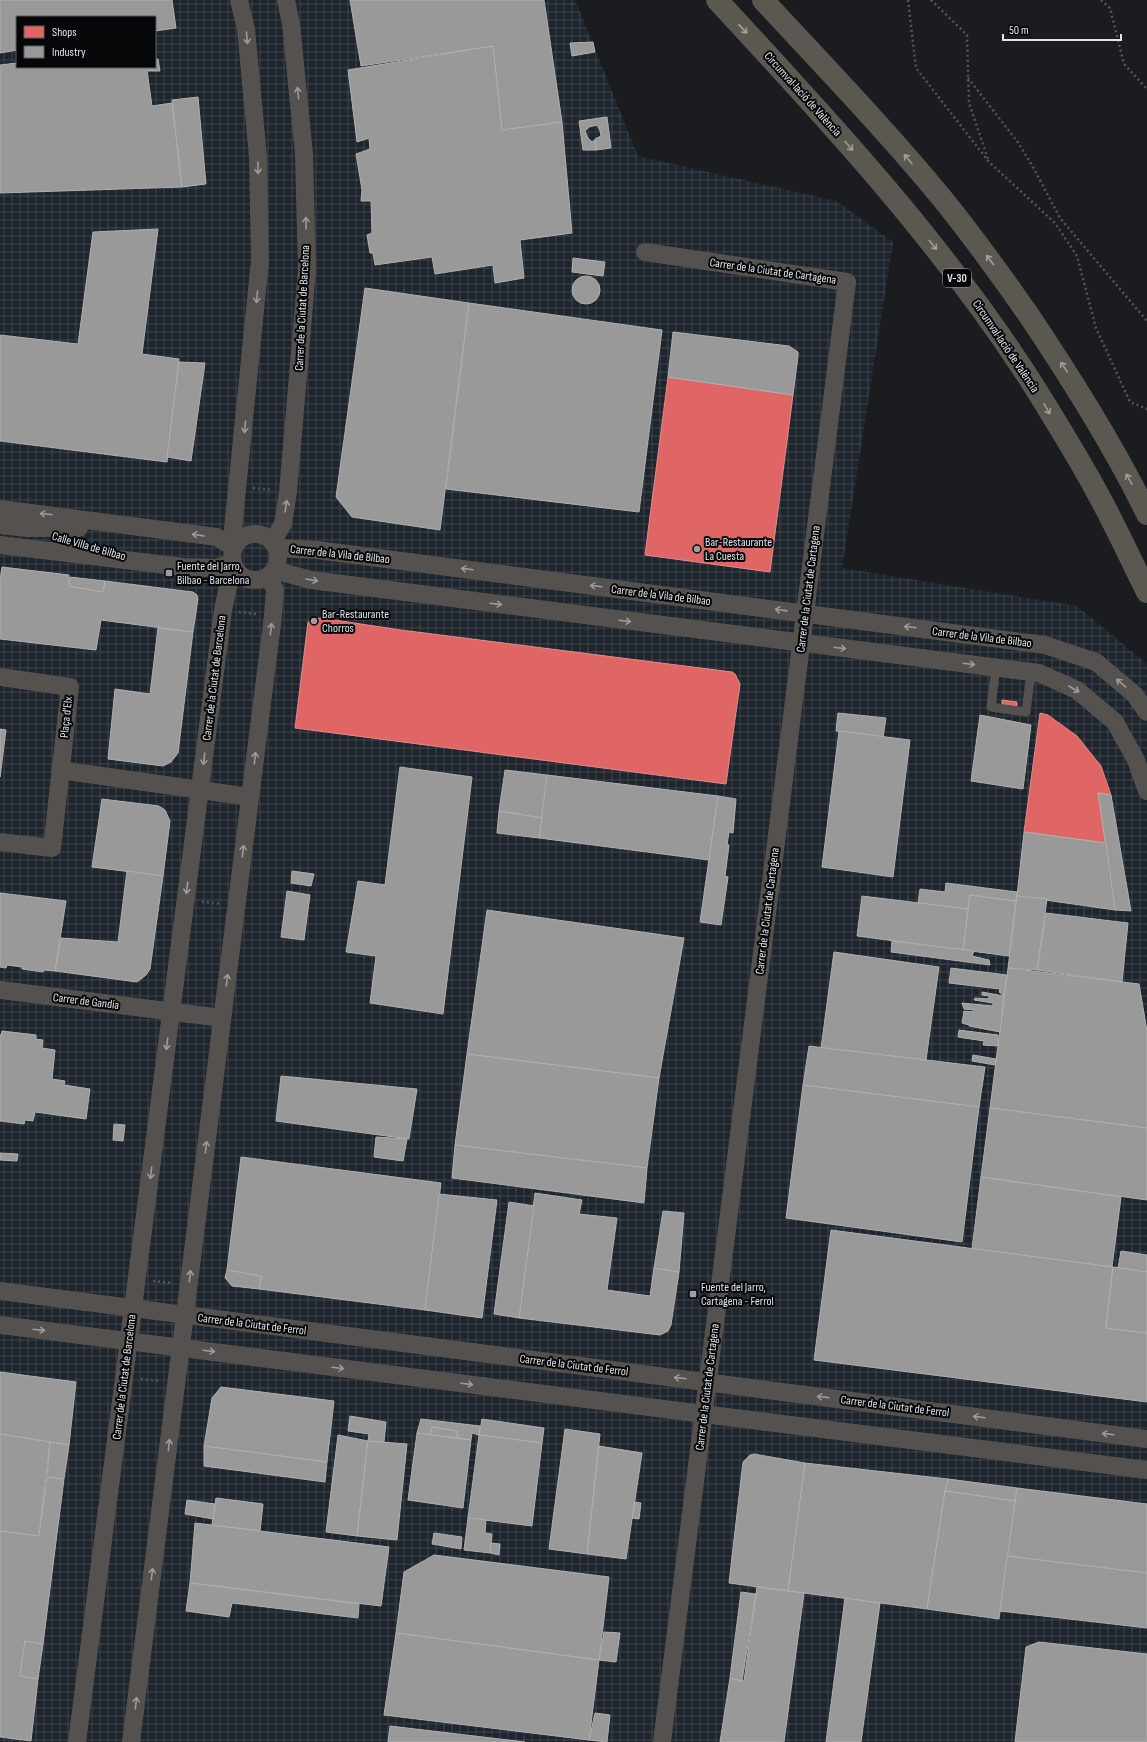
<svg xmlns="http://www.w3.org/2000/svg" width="1147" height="1742" viewBox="0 0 1147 1742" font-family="'Sofia Sans Condensed',sans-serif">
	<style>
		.industrial { fill: url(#industrial-grid); fill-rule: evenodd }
		.shops { fill: #e06666; stroke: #e18c8d }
		.industry { fill: #999; stroke: #afb0b1 }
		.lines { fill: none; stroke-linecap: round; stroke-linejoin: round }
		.path { stroke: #565655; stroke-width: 2.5; stroke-dasharray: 2 3; stroke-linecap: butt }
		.lane { stroke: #54514f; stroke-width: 9 }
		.street { stroke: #54514f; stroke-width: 18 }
		.highway { stroke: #5b5851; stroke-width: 22 }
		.oneway { stroke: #9e9e9c }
		.oneway2 { stroke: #9b9a9c }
		.poi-dot { fill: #9c9ea2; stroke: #050608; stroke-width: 1.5 }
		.labels { text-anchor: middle; stroke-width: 4; stroke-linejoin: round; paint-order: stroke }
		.shield { fill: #050608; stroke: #a0a1a5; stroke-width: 1 }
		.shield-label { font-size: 11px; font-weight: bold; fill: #e2e4e8 }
		.street-label { font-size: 12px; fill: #e2e4e8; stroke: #050608 }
		.poi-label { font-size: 12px; fill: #e2e4e8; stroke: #050608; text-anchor: start }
	</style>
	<defs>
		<pattern id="industrial-grid" width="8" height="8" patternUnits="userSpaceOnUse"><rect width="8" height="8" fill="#1f252d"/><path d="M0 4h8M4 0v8" fill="none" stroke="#3f444b"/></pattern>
	</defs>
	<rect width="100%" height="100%" fill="#1a1c1f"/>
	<path class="industrial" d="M0,0h575l63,156 198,45 57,41 -51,326 235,38 70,58v1078h-1147zM17,17h138v50h-138z"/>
	<g class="shops">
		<path d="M668,377l125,18 -23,177 -125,-17z"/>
		<path d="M321,618l80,12 331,42 3,2 5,10 -14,100 -431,-56 13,-106 4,-3z"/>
		<path d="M1002,700l15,2v4l-15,-2z"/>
		<path d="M1040,713l8,2 29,21 24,30 10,29 -13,-2 8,50 -82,-11z"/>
	</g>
	<g class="industry">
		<path d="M0,0h172l4,28 -21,3v-14h-138v33l-17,3z"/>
		<path d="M350,0h194l18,122 -60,8 -9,-84 -132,20z"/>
		<path d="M593,42l2,10 -23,4 -2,-13z"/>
		<path d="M493,46l9,84 60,-8 10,111 -52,7 4,38 -29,5 -2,-18 -58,9 -3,-17 -57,8 -2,-12h-3l-3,-18 5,-2 -1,-32h-10l1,-11 -6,-36 14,-5 -1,-11 -12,4 -9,-72z"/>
		<path d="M155,59h3l2,12h-13l5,35 20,-3 10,84 -182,6v-128l17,-2v4h138z"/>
		<path d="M198,97l8,87 -24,3 -10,-87z"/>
		<path d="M607,117l4,31 -15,2 -1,-11 6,-3 -1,-5 -3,-6 -8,2 -4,4 3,7 4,4 3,-2 1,10h-13l-4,-29z"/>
		<path d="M158,229l-16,125 37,5 -12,103 -167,-21v-106l78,9 15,-112z"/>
		<path d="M573,258l32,4 -2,14 -31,-4z"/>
		<circle cx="586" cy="290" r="14"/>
		<path d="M365,288l104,15 -29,227 -88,-13 -16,-20z"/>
		<path d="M469,303l193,27 -23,182 -193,-23z"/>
		<path d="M673,332l116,14 9,6v4l-5,39 -125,-18z"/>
		<path d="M179,362l26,1 -14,98 -24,-4z"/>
		<path d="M2,567l67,8v11l34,6 2,-11 88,11 4,3 1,4 -5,33 -92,-12 -5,30 -96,-11v-59z"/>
		<path d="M70,577l35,4 -2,11 -34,-6z"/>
		<path d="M158,628l35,4 -15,121 -7,9 -8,4 -55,-7 7,-70 35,5z"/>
		<path d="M838,713l48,5 -3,19 -47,-6z"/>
		<path d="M980,715l51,10 -8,64 -52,-8z"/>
		<path d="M0,729l6,1 -6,47z"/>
		<path d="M839,731l71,9 -17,137 -71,-10z"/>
		<path d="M400,767l72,10 -29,237 -73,-11 6,-47 -30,-4 12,-71 27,4z"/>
		<path d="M505,770l42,5 -5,43 -43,-7z"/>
		<path d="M547,775l171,21 -9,64 -170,-22z"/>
		<path d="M1098,793l13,2 20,116 -16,-1z"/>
		<path d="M718,796l18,3 -3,34 -4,-1 -2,13h2l-4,31 3,1 -7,48 -21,-3z"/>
		<path d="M102,799l57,7 6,4 5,11 -7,55 -71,-9z"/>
		<path d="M499,811l43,7 -3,20 -42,-5z"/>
		<path d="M1024,832l82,11 9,67 -98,-14z"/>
		<path d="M127,871l36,5 -13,93 -4,6 -9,7 -82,-11 6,-33 57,4z"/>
		<path d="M292,871l22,3 -3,12 -20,-3z"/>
		<path d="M946,883l71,9 -1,9 -46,-6 -2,14 -50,-6 2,-14 25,3z"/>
		<path d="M287,891l23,4 -6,45 -23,-3z"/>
		<path d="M0,893l66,8 -11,70 -11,-1 -1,2 -21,-3v-2l-15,-2 -1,3 -6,-1z"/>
		<path d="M970,895l46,6 -7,55 -46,-6z"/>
		<path d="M862,896l106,13 -5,41 -106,-14z"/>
		<path d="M1017,896l30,3 -10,71 -29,-2z"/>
		<path d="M487,910l197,28 -25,140 -192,-24z"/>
		<path d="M1046,913l82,10 -6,59 -85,-12z"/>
		<path d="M892,941l82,10 -2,5 17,4 1,5 -99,-13z"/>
		<path d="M834,952l105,15 -13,93 -105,-12z"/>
		<path d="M951,968l56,7 -3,21 -5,-4 1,-3 -51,-6z"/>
		<path d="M1008,968l131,16 8,47v97l-157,-20z"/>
		<path d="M982,992l22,4 -4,36 -31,-6v-1l-7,-2 2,-12 9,1 1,-2 -10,-1 -2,-6 31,3v-3l-19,-3 1,-2 14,1v-3l-7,-1z"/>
		<path d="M959,1030l39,5v11l-15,-1 1,-4 -26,-4z"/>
		<path d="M2,1031l34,4v4l7,1 -1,8 13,2 -3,29 13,2 -1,4 26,4 -4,30 -51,-7 -2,9 -8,-1 -1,4 -24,-3v-86h1z"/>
		<path d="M809,1046l176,21 -6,40 -176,-22z"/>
		<path d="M467,1054l192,24 -12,90 -192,-23z"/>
		<path d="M973,1055l23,4 -1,6 -23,-4z"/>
		<path d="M281,1076l136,13 -8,50 -133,-18z"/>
		<path d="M803,1085l176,22 -17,135 -176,-24z"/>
		<path d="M990,1108l157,20v72l-166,-23z"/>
		<path d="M114,1124l11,1 -2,16 -10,-1z"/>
		<path d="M376,1137l31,2 -4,22 -29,-4z"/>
		<path d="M455,1145l192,23 -3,35 -192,-25z"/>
		<path d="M0,1153l18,1 -1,7 -17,-1z"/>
		<path d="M241,1157l200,26 -16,127 -166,-21 2,-13 -34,-6z"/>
		<path d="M981,1177l140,20 -9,70 -140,-18z"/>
		<path d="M535,1193l47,7 -3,14 38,4 -10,72 43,6 4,-28 25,4 -8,53 -3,6 -8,4 -141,-17z"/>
		<path d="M439,1194l58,6 -15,118 -57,-8z"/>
		<path d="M509,1202l25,4 -15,112 -25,-4z"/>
		<path d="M663,1211l21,2 -5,59 -25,-4z"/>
		<path d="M831,1230l282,37 -7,61 41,5v69l-333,-42z"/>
		<path d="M1121,1251l26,4v17l-29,-4z"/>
		<path d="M1113,1267l34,5v61l-41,-5z"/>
		<path d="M227,1270l34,6 -2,13 -27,-3 -7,-8z"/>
		<path d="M0,1372l76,10 -7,63 -69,-11z"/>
		<path d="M221,1387l113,14 -7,61 -123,-16 8,-48z"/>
		<path d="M350,1416l36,6 -2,20 -16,-1 1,-7 -21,-3z"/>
		<path d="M421,1419l59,7 -1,9 -7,-2 -1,7 -14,-2v-7l-25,-4 -2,8 -13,-2z"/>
		<path d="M482,1419l62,9 -2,15 -63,-8z"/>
		<path d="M432,1427l25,4v7l-27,-3z"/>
		<path d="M565,1429l35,5 -13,120 -38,-5z"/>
		<path d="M417,1433l54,7 -8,68 -55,-8z"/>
		<path d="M0,1434l50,8 -11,94 -39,-5z"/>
		<path d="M338,1435l30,6 -11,95 -31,-4z"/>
		<path d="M479,1435l63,8 -10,83 -64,-8z"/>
		<path d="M368,1441l39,3 -10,96 -40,-4z"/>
		<path d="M50,1442l19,3 -5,34 -17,-2z"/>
		<path d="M204,1446l123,16 -2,20 -121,-16z"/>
		<path d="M599,1446l43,7 -16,106 -39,-5z"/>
		<path d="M754,1454l51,9 -17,128 -59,-8 14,-121 7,-7z"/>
		<path d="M805,1463l143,16 -3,12 -18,118 -139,-18z"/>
		<path d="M47,1477l17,2 -21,165 -18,-3 -5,35 18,3 -7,62 -31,-4v-206l39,5z"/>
		<path d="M948,1479l69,9 -2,13 -70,-10z"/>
		<path d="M1017,1488l130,16v69l-140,-17z"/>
		<path d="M945,1491l70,10 -16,118 -72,-10z"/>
		<path d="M216,1498l47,6 -3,27 -48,-6z"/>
		<path d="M187,1500l28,4 -2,15 -28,-5z"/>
		<path d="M635,1502l6,1 -2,16 -7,-1z"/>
		<path d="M468,1518l18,2 -1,13 7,1 -2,19 -26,-3z"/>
		<path d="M195,1523l194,24 -8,59 -191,-23z"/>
		<path d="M434,1533l28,4 -1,12 -29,-5z"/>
		<path d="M491,1543l9,1 -1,11 -9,-2z"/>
		<path d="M434,1555l175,22 -10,83 -203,-27 8,-61z"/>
		<path d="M1007,1556l140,17v55l-147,-17z"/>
		<path d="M190,1583l169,21 -1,14 -126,-15 -3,14 -43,-6z"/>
		<path d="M757,1587l47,6 -20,149h-64l10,-64 14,3z"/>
		<path d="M741,1592l15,2 -14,87 -12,-3z"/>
		<path d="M845,1598l35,5 -19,139h-35z"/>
		<path d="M604,1632l16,1 -4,29 -17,-2z"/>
		<path d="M396,1633l203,27 -10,80 -205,-25z"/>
		<path d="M25,1641l18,3 -5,35 -18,-3z"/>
		<path d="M1039,1642l108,12v88h-132l11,-95z"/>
		<path d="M595,1713l15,2 -3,27 -18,-2z"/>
		<path d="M390,1726l135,16h-137z"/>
	</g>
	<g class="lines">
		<g class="path">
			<path d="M908,0l8,68 73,94 66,61 22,33 19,72 34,74 17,7"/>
			<path d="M931,0l36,35 2,68 19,56"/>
			<path d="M1101,0l9,8 14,56 23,25"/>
			<path d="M968,78l49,63 16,26 27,51 87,103"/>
			<path d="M253,488l19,2"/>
			<path d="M239,612l17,2"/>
			<path d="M202,902l19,2"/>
			<path d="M153,1281l19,2"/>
			<path d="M141,1379l19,2"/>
		</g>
		<path class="lane" d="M996,667l-5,40 35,5 5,-40"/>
		<g class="street">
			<path d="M645,252l202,30 -185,1460"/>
			<path d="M0,509l217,28 17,11"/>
			<path d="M0,525l27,3h52"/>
			<circle cx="255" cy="557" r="23"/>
			<path d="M238,541l-5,-12 27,-269 -2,-103 -12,-128 -7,-29"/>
			<path d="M272,542l11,-18 5,-32 19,-222 -3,-116 -13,-130 -5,-24"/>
			<path d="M0,545l183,22 34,1 16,-6"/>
			<path d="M277,548l40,2 728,95 51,17 39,33 12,17"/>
			<path d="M274,570l37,10 728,93 38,17 38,32 21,38 11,31"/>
			<path d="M0,677l70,10 -18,161 -52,-6"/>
			<path d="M60,770l190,27"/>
			<path d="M0,990l222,28"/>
			<path d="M0,1291l1147,148"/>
			<path d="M0,1325l1147,145"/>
			<path d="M77,1742l146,-1132 6,-28 7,-13"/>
			<path d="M131,1742l142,-1126 2,-26 -6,-14"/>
		</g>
		<g class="highway">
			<path d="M717,0c114,123 230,248 320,391 21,34 43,69 62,105 17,31 32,64 48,96"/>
			<path d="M763,0c60,65 122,129 178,197 31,38 59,77 87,117 43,64 85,130 119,200"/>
		</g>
	</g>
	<defs><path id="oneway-shaft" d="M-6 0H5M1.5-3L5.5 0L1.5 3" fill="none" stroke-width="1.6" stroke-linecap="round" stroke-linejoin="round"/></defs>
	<g class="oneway">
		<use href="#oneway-shaft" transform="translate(743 29) rotate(47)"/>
		<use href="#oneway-shaft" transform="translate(849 146) rotate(49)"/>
		<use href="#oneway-shaft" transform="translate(908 159) rotate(-131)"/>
		<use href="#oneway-shaft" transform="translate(933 245) rotate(51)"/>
		<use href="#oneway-shaft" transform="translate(990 260) rotate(-127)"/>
		<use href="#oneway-shaft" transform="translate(1064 367) rotate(-124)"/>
		<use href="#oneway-shaft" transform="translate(1047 409) rotate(59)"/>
		<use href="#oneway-shaft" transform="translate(1129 479) rotate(-120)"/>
	</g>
	<g class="oneway2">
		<use href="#oneway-shaft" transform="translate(247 38) rotate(85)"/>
		<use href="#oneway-shaft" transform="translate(298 93) rotate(-96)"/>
		<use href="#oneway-shaft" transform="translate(258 168) rotate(89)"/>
		<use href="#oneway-shaft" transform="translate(306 223) rotate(-91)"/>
		<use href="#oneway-shaft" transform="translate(257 297) rotate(95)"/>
		<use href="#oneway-shaft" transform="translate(245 427) rotate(95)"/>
		<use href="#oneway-shaft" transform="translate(286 506) rotate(-81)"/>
		<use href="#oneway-shaft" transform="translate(46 514) rotate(-173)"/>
		<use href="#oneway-shaft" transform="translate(198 535) rotate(-172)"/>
		<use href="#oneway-shaft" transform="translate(467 569) rotate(-173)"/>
		<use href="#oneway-shaft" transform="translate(312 580) rotate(10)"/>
		<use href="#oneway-shaft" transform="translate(596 586) rotate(-173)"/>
		<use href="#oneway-shaft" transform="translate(496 604) rotate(7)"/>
		<use href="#oneway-shaft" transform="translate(781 610) rotate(-172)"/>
		<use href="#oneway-shaft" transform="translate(625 621) rotate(7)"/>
		<use href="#oneway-shaft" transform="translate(910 627) rotate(-173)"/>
		<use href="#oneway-shaft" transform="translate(271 629) rotate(-83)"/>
		<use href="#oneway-shaft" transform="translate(840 648) rotate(7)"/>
		<use href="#oneway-shaft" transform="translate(969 664) rotate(7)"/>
		<use href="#oneway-shaft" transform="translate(1121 683) rotate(-139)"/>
		<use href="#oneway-shaft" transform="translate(1074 689) rotate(30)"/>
		<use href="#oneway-shaft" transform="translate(255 758) rotate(-83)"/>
		<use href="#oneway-shaft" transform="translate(204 759) rotate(97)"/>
		<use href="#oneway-shaft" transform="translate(243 851) rotate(-83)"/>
		<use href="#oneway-shaft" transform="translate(187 888) rotate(97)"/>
		<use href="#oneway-shaft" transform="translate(227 980) rotate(-83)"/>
		<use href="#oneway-shaft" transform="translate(167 1044) rotate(97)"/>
		<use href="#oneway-shaft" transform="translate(206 1147) rotate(-83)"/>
		<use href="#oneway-shaft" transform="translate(151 1173) rotate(97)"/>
		<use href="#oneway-shaft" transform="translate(190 1276) rotate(-83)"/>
		<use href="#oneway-shaft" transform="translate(39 1330) rotate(7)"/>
		<use href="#oneway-shaft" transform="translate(209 1351) rotate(7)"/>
		<use href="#oneway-shaft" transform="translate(338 1368) rotate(7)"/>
		<use href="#oneway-shaft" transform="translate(680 1378) rotate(-173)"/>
		<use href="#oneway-shaft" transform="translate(467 1384) rotate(7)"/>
		<use href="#oneway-shaft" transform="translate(823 1397) rotate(-173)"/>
		<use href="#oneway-shaft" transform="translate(979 1417) rotate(-173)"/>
		<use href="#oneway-shaft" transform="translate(1108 1434) rotate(-173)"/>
		<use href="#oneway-shaft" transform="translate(169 1445) rotate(-83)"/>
		<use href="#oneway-shaft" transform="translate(152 1574) rotate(-83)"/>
		<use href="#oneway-shaft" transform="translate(136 1703) rotate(-83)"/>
	</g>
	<g class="poi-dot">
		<circle cx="697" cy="549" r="4"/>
		<rect x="165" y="569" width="8" height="8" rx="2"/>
		<circle cx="314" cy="621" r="4"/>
		<rect x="689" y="1290" width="8" height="8" rx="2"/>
	</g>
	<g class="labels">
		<rect class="shield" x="943" y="269" width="28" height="18" rx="3"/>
		<g class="shield-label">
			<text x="957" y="282">V-30</text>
		</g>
		<g class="street-label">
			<text transform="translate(803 94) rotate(48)" y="4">Circumval·lació de València</text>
			<text transform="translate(773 271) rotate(8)" y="4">Carrer de la Ciutat de Cartagena</text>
			<text transform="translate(302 308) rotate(-87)" y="4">Carrer de la Ciutat de Barcelona</text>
			<text transform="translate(1006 346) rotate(56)" y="4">Circumval·lació de València</text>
			<text transform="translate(89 546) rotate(16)" y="4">Calle Villa de Bilbao</text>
			<text transform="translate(340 554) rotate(6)" y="4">Carrer de la Vila de Bilbao</text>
			<text transform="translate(808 589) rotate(-83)" y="4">Carrer de la Ciutat de Cartagena</text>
			<text transform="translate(661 595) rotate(7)" y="4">Carrer de la Vila de Bilbao</text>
			<text transform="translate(982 637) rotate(7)" y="4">Carrer de la Vila de Bilbao</text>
			<text transform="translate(214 678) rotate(-83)" y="4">Carrer de la Ciutat de Barcelona</text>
			<text transform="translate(66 717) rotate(-84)" y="4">Plaça d'Elx</text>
			<text transform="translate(767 911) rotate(-83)" y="4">Carrer de la Ciutat de Cartagena</text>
			<text transform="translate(86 1001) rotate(7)" y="4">Carrer de Gandia</text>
			<text transform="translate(252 1324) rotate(7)" y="4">Carrer de la Ciutat de Ferrol</text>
			<text transform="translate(574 1365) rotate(7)" y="4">Carrer de la Ciutat de Ferrol</text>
			<text transform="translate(124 1377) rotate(-83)" y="4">Carrer de la Ciutat de Barcelona</text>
			<text transform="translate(707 1387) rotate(-83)" y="4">Carrer de la Ciutat de Cartagena</text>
			<text transform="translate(895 1406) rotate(7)" y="4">Carrer de la Ciutat de Ferrol</text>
		</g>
		<g class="poi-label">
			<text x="705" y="546">Bar-Restaurante<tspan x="705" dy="14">La Cuesta</tspan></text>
			<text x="177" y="570">Fuente del Jarro,<tspan x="177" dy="14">Bilbao - Barcelona</tspan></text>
			<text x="322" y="618">Bar-Restaurante<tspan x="322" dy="14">Chorros</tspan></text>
			<text x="701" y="1291">Fuente del Jarro,<tspan x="701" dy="14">Cartagena - Ferrol</tspan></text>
		</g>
	</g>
	<rect x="16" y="16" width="140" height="52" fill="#050608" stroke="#5d5f62"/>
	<rect x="24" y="26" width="20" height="12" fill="#e06666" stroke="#5d5f62"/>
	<text x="52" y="36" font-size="12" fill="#e2e4e8">Shops</text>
	<rect x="24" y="46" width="20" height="12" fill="#999999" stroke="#5d5f62"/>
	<text x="52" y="56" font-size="12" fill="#e2e4e8">Industry</text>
	<path d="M1003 34v6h118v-6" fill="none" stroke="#e2e4e8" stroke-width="2"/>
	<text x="1009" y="34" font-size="12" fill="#e2e4e8" stroke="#050608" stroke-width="3" paint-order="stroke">50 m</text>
</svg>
